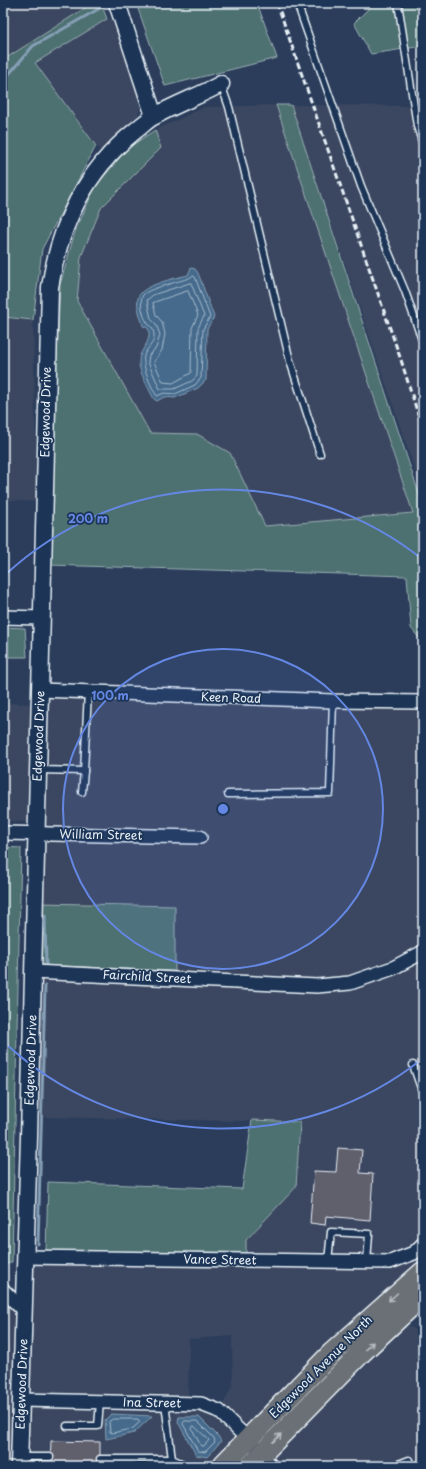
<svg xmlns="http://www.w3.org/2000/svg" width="426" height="1469" viewBox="0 0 426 1469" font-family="'Playpen Sans',sans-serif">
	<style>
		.built { fill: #3b4760; fill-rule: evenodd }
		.green { fill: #4e7071; stroke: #9bb0b4 }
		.water { fill: #456a8c; stroke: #86a0b7 }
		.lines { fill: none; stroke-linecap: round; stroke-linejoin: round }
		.shore { stroke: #a7bbcd; stroke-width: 1 }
		.stream { stroke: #86a0b7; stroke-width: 3 }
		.building { fill: #615e6c; stroke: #e8f1f8 }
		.service-casing { stroke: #e8f1f8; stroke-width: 9 }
		.minor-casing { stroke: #e8f1f8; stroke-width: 16 }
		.tertiary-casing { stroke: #e8f1f8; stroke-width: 19 }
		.primary-casing { stroke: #e8f1f8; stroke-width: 23 }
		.service { stroke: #1d3557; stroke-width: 6 }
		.minor { stroke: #1d3557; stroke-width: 13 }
		.tertiary { stroke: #1d3557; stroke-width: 16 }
		.primary { stroke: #6b7074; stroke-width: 20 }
		.rail { stroke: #e8f1f8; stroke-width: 3; stroke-dasharray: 6 3; stroke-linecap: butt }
		.oneway { stroke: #b6bdc3 }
		.ring { fill: none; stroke: #6487e3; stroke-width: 2 }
		.labels { text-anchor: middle; stroke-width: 3.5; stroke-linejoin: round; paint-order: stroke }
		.street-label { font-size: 12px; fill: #e8f1f8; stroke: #1d3557 }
		.centre { fill: #6487e3; stroke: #1d3557; stroke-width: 2 }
		.ring-label { font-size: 12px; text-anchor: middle; font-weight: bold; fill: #6487e3; stroke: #1d3557; stroke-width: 3.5; stroke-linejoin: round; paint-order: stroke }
	</style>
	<rect width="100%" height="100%" fill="#2b3d5b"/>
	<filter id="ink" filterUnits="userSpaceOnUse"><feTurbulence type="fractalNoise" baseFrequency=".025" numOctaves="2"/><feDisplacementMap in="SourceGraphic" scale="8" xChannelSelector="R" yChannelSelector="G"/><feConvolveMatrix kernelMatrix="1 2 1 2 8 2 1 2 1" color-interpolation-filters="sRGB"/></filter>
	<g filter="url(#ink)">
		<g class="built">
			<path d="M3,3h90l-90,57z"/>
			<path d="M107,19h7l27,85 -3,13 -36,36 -67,-90z"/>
			<path d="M276,105l137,409 -148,12 -35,-73 -33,-19 -47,-1 -73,-132 4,-44 20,-49 60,-60 -6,-18 50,-23zM195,269l19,48 -7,12 -2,51 -30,18 -11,-1 -7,4 -16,-50 6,-6 4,-10 -3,-7 -5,-2 -6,-27 12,-12 39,-12z"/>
			<path d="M291,105l132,1v388z"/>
			<path d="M3,317l30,3 4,182 -34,-2z"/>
			<path d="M44,695l379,10v559l-111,96 -106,106h-179l4,-214 215,5v-17l50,-53 4,-65 -266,-5 5,-152 136,6 -135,-68zM232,1336l1,48 -17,35 -10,-8 -18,-1 1,-71z"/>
			<path d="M3,703l28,1 -2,118 -26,-1z"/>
			<path d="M3,1283l14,14 -6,169h-8z"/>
			<path d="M402,1323l21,10v133h-160z"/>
		</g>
		<g class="green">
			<path d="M93,3h8l6,16 -72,44 61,83 -54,103 -9,71 -30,-3v-257z"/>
			<path d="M136,3h121l20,55 -112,28z"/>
			<path d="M374,3h49v43l-52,8 -17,-31z"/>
			<path d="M276,105h15l132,401v137l-12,-15 -4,-52 -359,-11 12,-280 15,-53 20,-45 33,-39 27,-18 6,18 -60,60 -20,49 -4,44 73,132 47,1 33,19 35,73 148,-13z"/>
			<path d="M3,627l22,1 2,29h-24z"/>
			<path d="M3,847l18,1 -9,414 -9,4z"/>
			<path d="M40,903l135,3v65l-136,-6z"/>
			<path d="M252,1120l48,2 -4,65 -50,53v17l-200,-5 2,-70 194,7z"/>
		</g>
		<g class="water">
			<path d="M191,268l4,1 3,4 16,44 -7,12 -1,51 -8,8 -23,10 -11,-1 -7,4 -3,-2c-4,-8 -16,-29 -15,-37 0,-14 14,-19 9,-34l-5,-2c-2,-8 -7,-20 -5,-28 3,-13 38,-20 50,-23z"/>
			<path d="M111,1414l41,2 -18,17 -28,6 -1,-19z"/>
			<path d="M179,1417h20l19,19 3,5 -14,16 -11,-2 -18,-33z"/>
		</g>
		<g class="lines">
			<g class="shore">
				<path d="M193,276l2,1 15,40 -7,12 -2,49 -6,7 -20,9 -11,-1 -7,3c-6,-8 -17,-34 -12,-43 3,-6 10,-10 9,-18 0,-7 -4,-8 -7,-13 -4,-5 -8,-21 -4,-27 6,-7 36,-13 46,-17z"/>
				<path d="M191,283l13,33 -6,12 -1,48 -5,5 -18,8h-14l-12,-27 1,-7 7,-7 4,-13 -4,-11 -5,-5 -4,-19 6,-5z"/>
				<path d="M188,291l10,24 -6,13 -1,45 -18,10 -10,-1 -9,-20 8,-12 3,-16 -3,-12 -6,-7 -3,-12z"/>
				<path d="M113,1419h25l2,3 -8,7 -20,4 -2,-1 -1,-10z"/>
				<path d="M185,1421h12l17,17 1,4 -10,10 -7,-1 -15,-27z"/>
				<path d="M194,1426l15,14 -5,6h-3l-9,-17z"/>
			</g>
			<g class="stream">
				<path d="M3,81l30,-35 76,-43"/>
				<path d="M45,915l1,52"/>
				<path d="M38,1244l7,-258"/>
			</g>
		</g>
		<g class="building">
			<path d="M338,1148l24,2 -2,23 13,1 -3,46 -44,-4 -1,9 -15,-2 4,-52 22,1z"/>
			<path d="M51,1441l49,1v24h-50z"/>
		</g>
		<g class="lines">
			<g class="service-casing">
				<g id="service">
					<path d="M297,3l64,183 44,105 18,52"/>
					<path d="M398,3l19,123 6,19"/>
					<path d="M221,84l8,23 61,254 30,93"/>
					<path d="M38,770l46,1 4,-79"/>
					<path d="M82,792l2,-21"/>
					<path d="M228,794l102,-1 3,-92"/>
					<path d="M413,1065l10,29"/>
					<path d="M328,1261l3,-29 38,2 -2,28"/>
					<path d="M165,1403l7,56 16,7"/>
					<path d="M67,1426h31l2,-24"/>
					<path d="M265,1455l11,11"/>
					<path d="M20,1457h30"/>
					<path d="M100,1459h72"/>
					<path d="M393,1466l16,-6"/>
				</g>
			</g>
			<g class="minor-casing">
				<g id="minor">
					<path d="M3,617l38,1"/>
					<path d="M40,690l293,11 90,1"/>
					<path d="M3,833l197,4"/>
					<path d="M33,972l284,14 33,-3 43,-15 30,-16"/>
					<path d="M25,1257l365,5 24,-9 9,-9"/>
					<path d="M3,1290l21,21"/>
					<path d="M22,1400l179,4 18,7 35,34"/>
				</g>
			</g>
			<g class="tertiary-casing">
				<g id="tertiary">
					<path d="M117,3l37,113"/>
					<path d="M19,1466l10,-329 21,-850c9,-61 36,-117 85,-156 7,-5 13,-12 20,-15 21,-12 44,-20 66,-32"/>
				</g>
			</g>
			<g class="primary-casing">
				<g id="primary">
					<path d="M222,1466l110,-113 91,-81"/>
					<path d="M250,1466l113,-115 60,-56"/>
				</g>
			</g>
			<use href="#service" class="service"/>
			<use href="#minor" class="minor"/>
			<use href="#tertiary" class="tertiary"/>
			<use href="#primary" class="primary"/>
			<path class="rail" d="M277,3l124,357 22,70"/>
		</g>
		<defs><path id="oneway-shaft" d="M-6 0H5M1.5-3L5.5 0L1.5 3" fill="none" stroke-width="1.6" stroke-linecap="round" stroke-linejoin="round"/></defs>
		<g class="oneway">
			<use href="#oneway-shaft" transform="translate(393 1297) rotate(138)"/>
			<use href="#oneway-shaft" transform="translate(369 1346) rotate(-43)"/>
			<use href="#oneway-shaft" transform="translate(277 1438) rotate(-45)"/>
		</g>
	</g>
	<circle cx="223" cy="809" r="160" fill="#6487e3" fill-opacity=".12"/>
	<g class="ring">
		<circle cx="223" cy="809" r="160"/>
		<path d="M422 1059A320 320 0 0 1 5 1043M5 575A320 320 0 0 1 422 559"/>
	</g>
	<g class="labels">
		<g class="street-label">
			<text transform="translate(46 412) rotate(-89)" y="4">Edgewood Drive</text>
			<text transform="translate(231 698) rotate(2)" y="4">Keen Road</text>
			<text transform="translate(39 736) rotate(-88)" y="4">Edgewood Drive</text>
			<text transform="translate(101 835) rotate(1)" y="4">William Street</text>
			<text transform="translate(147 977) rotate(3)" y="4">Fairchild Street</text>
			<text transform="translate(31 1060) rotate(-88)" y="4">Edgewood Drive</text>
			<text transform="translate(220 1260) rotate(1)" y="4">Vance Street</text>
			<text transform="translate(321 1367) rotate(-45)" y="4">Edgewood Avenue North</text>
			<text transform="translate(22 1384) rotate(-88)" y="4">Edgewood Drive</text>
			<text transform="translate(152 1403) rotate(1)" y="4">Ina Street</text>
		</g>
	</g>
	<circle cx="223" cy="809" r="6" class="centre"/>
	<g class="ring-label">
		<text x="88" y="523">200 m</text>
		<text x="110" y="700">100 m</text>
	</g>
	<rect width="426" height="1469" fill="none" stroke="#1d3557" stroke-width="16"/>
	<rect x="8" y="8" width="410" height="1453" fill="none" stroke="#e8f1f8" stroke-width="1.5" filter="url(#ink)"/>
</svg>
